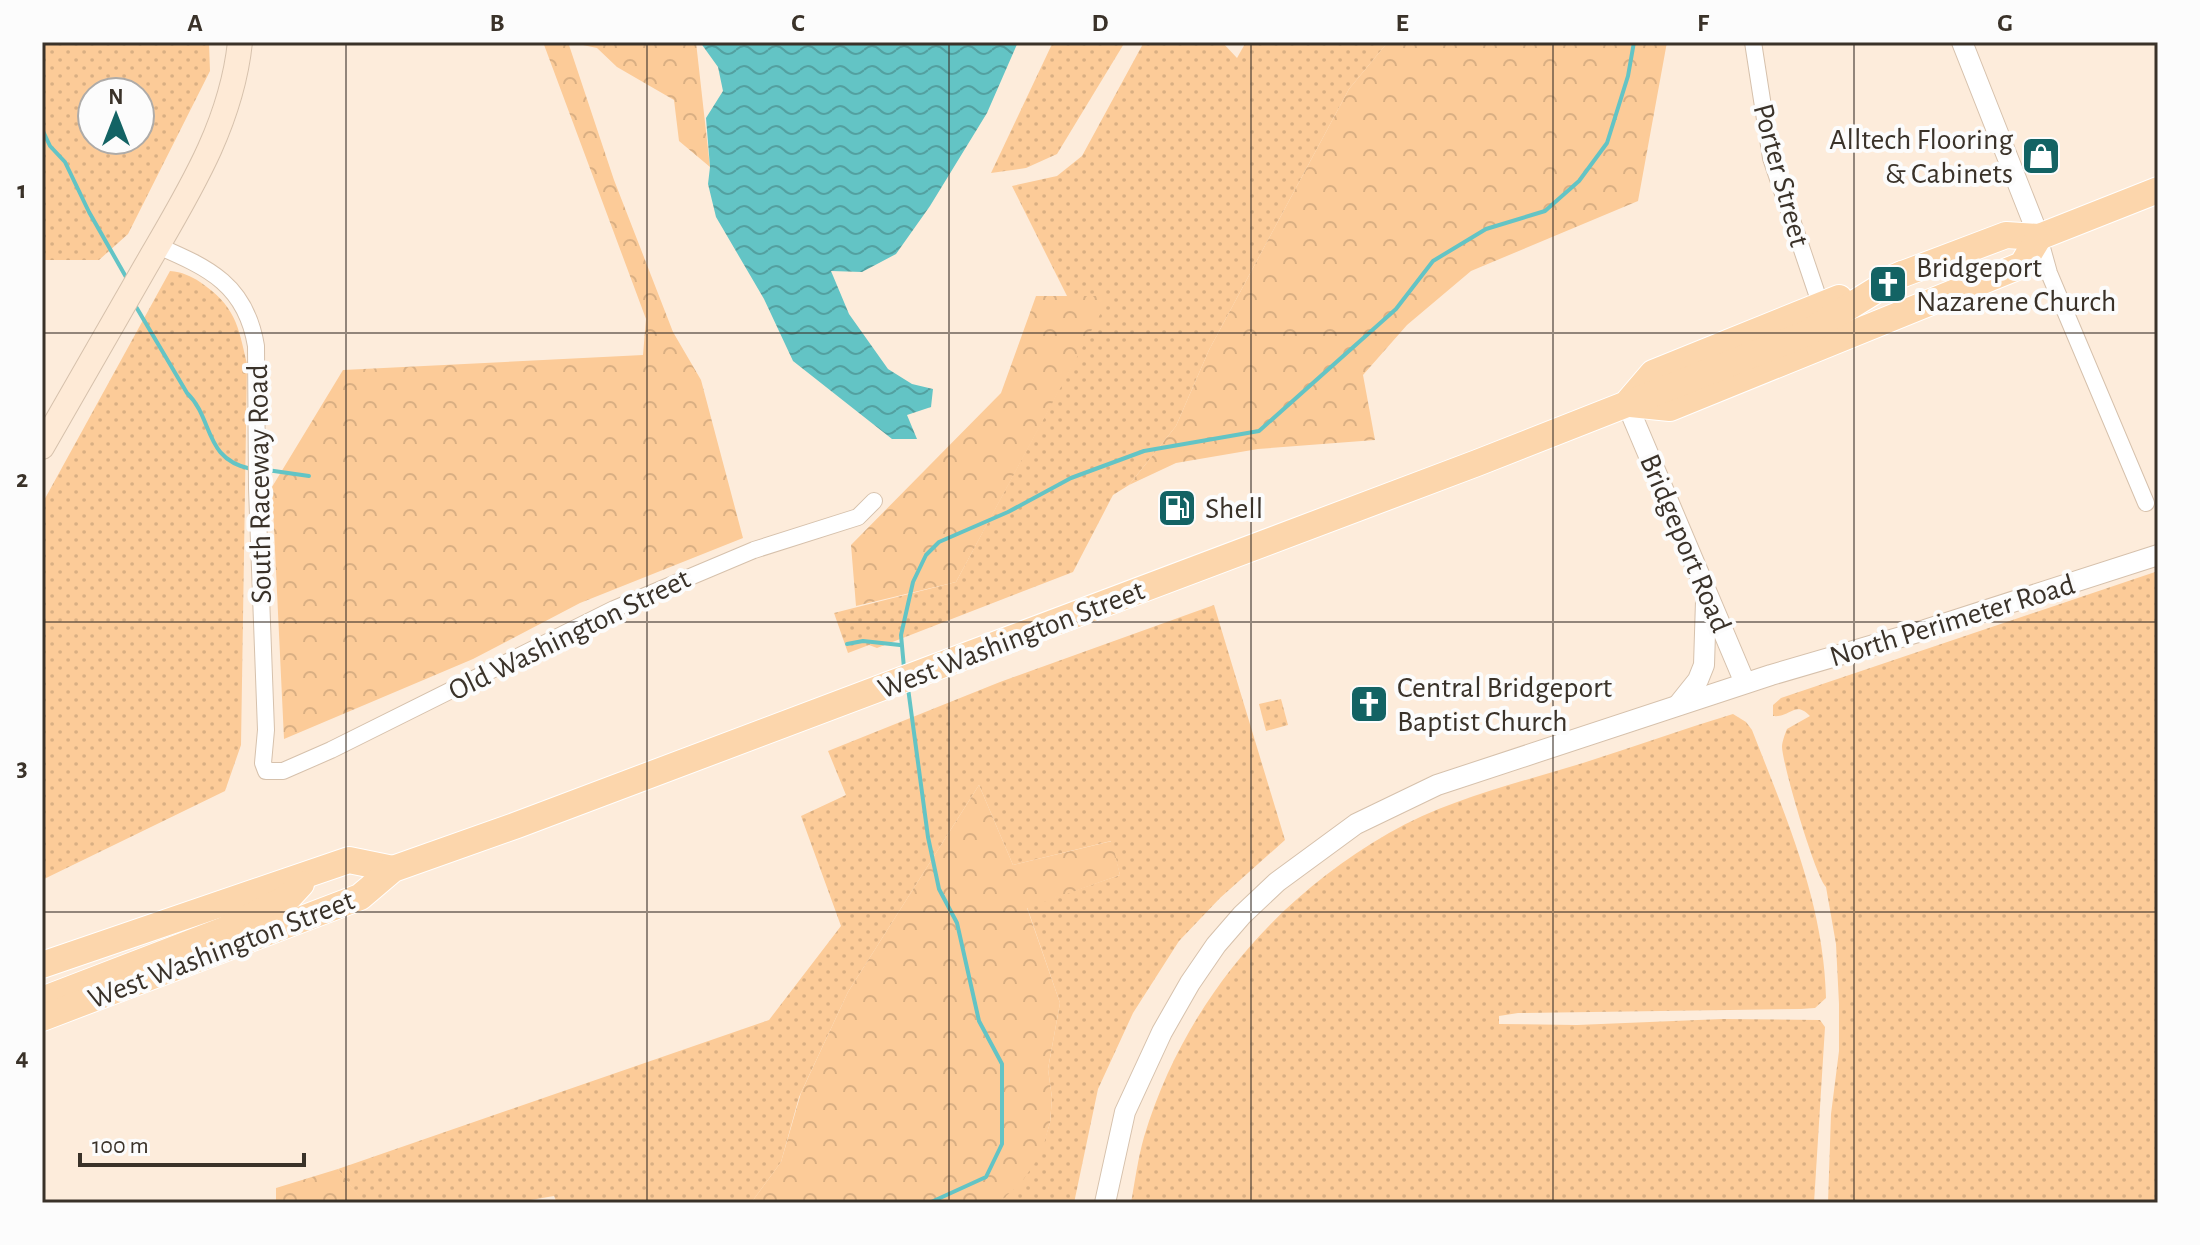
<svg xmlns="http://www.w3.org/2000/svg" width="2200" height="1245" viewBox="0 0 2200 1245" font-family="'Alegreya Sans',sans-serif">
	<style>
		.green { fill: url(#green-dots); fill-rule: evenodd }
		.forest { fill: url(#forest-crowns) }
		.water { fill: url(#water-waves) }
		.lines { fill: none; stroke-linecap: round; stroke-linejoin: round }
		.stream { stroke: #63c4c5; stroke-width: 4 }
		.minor-casing { stroke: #d6c1ac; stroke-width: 18 }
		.tertiary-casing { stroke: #d6c1ac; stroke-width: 22 }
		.secondary-casing { stroke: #d6c1ac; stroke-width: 26 }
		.primary-casing { stroke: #fff; stroke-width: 28 }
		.minor { stroke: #fff; stroke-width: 16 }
		.tertiary { stroke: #fff; stroke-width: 20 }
		.secondary { stroke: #feead6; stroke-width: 24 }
		.primary { stroke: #fcd6ac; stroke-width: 26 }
		.grid { fill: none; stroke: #3a3229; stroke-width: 2; stroke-opacity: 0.55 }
		.labels { text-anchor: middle; stroke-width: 8; stroke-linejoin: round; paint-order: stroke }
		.poi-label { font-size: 30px; fill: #3a3229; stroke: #fcfcfc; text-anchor: start }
		.street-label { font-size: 30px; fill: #3a3229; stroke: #fcfcfc }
		.neatline { fill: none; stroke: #3a3229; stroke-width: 3 }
		.grid-label { font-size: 26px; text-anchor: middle; font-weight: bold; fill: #3a3229 }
	</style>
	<defs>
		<pattern id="green-dots" width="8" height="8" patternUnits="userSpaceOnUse" patternTransform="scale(2)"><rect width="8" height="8" fill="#fccb98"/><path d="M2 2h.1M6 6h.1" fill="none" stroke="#d9af83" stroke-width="1.8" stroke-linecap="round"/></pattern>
		<pattern id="forest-crowns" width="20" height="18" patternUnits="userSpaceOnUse" patternTransform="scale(2)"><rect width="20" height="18" fill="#fccb98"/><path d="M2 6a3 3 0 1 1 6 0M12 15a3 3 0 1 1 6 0" fill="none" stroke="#d9af83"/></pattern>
		<pattern id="water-waves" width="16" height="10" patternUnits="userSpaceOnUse" patternTransform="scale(2)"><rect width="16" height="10" fill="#63c4c5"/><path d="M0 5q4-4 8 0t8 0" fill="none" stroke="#53a0a0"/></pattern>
	</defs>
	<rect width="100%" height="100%" fill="#fdecdb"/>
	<g class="green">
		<path d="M42,42h167l1,29 -82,163 -29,26h-57zM140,92v48h-48v-48z"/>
		<path d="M1053,42h72l-68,112 -31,14 -35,5z"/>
		<path d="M1144,42h78l15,16 9,-16h142l-39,47 -140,261 -33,76 -47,59 -16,10 -40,77 -196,76 -8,-3 -21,8 -14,-40 122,-31 153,-286h-42l-55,-110 45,-10 25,-20z"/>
		<path d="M170,271c12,1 21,5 30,11 35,24 38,42 47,82l-6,381 -16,46 -183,89v-376z"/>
		<path d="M2158,571v632h-330l3,-89 8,-63v-47l-3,-60 -10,-57c-11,-12 -43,-121 -44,-140 0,-5 3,-13 5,-18l23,-13c-16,-16 -19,2 -37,0v-11l8,-7z"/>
		<path d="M1214,605l71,235 -65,58 -41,43 -46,72 -35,76 -24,114h-76l24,-23 18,-26 10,-31 2,-25 -4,-29 12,-66 -33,-96 93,-32 -9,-34 -98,24 -34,-80 -131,207 -49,105 -18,65 -30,41h-194l-3,-7 -41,7h-139l-11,-1 -25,-33 431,-149 72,-94 -40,-110 45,-21 -18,-44 172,-69z"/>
		<path d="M1281,699l7,26 -22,6 -7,-27z"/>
		<path d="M1733,714l13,8 6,8c34,87 72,173 74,268l-11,10 -14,1 -283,4 -19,3v8l78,1 145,-6 98,1 5,7 -11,176h-683c4,-22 7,-45 13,-66 39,-130 128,-237 245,-304 60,-34 129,-50 194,-70 50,-16 100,-34 150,-49z"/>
	</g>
	<g class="forest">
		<path d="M543,42h25l46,138 59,152 28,48 42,158 -163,65 -107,56 -189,80 -12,-252 71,-117 300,-15 3,-36z"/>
		<path d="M569,42h127l14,125 -31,-26 -5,-41 -57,-33 -20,-19z"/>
		<path d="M1388,42h279l-29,159 -167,70 -64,54 -44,50 12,65 -117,9 -82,14 -47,22 47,-59 33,-76 140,-261z"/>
		<path d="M1036,296h74l-154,286 -100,24 -5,-61 150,-152z"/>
		<path d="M979,785l34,80 99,-24 8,34 -93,33 33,95 -12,66 4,29 -2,25 -9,31 -20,29 -23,20h-247l30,-41 20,-69 47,-101z"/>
		<path d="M338,1169l25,32 11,2h-98v-15z"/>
	</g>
	<path class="water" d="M700,42h318l-31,71 -57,93 -34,48 -34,18 -31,-1 18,43 39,55 24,15 21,5 -2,18 -24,8 10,24h-25l-99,-78 -29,-62 -48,-82 -8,-33 2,-17 -4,-49 17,-27 -5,-24z"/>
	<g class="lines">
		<g class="stream">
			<path d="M42,129l8,17 15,16 24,50 37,65"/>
			<path d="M135,305l52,88c27,26 16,66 64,76"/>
			<path d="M260,469l49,7"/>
			<path d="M847,644l16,-3 37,4"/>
			<path d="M904,668l-3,-33 12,-53 13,-27 13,-13 69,-30 63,-34 73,-27 115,-20 137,-122 37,-48 53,-32 59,-18 34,-30 28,-38 21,-67 6,-34"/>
			<path d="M908,688l20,149 11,52 18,34 22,98 23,43v80l-16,33 -57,26"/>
		</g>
		<g class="minor-casing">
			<g id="minor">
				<path d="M1753,42l18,116 50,148"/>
				<path d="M2039,237l10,36 97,230"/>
				<path d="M158,246c51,22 88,39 98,100l1,142 9,242 -3,33 3,8h17l48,-21 283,-141 140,-59 104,-33 16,-16"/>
			</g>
		</g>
		<g class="tertiary-casing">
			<g id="tertiary">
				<path d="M1962,42l77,195"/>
				<path d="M1627,404l118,279"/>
				<path d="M1678,705l20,-25 6,-15 2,-64"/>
				<path d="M1105,1203l20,-91 37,-80 28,-49 26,-38 26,-30 35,-33 79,-58 81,-39 334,-110 154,-45 233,-75"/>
			</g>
		</g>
		<g class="secondary-casing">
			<path id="secondary" d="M42,447c34,-59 67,-117 101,-176 42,-73 88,-143 97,-229"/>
		</g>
		<g class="primary-casing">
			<g id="primary">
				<path d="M1887,280l119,-45 33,2 119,-47"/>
				<path d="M1629,401l24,-28 186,-75"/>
				<path d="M1631,404l39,4 352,-143 17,-28"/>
				<path d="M42,965l307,-105 44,9"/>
				<path d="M42,1000l180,-69 67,-34 12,-13"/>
				<path d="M42,1018l318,-121 33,-28 124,-44 960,-362 328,-129 97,-60"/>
			</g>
		</g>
		<use href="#minor" class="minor"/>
		<use href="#tertiary" class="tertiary"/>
		<use href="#secondary" class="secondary"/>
		<use href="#primary" class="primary"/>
	</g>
	<path class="grid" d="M346,42v1161M647,42v1161M949,42v1161M1251,42v1161M1553,42v1161M1854,42v1161M42,333h2116M42,622h2116M42,912h2116"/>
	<defs>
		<g id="shop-square" transform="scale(2)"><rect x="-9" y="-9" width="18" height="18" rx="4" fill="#136364" stroke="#fcfcfc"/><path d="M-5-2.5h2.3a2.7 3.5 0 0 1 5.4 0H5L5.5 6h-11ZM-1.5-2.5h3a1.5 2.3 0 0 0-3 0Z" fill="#fff"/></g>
		<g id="church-square" transform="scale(2)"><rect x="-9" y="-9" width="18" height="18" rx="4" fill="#136364" stroke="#fcfcfc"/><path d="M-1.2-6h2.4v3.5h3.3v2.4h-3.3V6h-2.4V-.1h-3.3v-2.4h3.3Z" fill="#fff"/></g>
		<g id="fuel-square" transform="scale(2)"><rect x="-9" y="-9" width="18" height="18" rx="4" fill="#136364" stroke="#fcfcfc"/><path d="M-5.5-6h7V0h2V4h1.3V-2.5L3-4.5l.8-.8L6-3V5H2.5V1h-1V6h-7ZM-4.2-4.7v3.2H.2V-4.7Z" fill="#fff"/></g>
	</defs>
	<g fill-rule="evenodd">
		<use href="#shop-square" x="2041" y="156"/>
		<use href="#church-square" x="1888" y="284"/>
		<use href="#fuel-square" x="1177" y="508"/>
		<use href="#church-square" x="1369" y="704"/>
	</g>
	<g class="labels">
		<g class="poi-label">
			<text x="2013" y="149" text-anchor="end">Alltech Flooring<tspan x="2013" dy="34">&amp; Cabinets</tspan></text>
			<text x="1916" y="277">Bridgeport<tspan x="1916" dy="34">Nazarene Church</tspan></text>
			<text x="1205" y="518">Shell</text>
			<text x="1397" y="697">Central Bridgeport<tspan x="1397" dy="34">Baptist Church</tspan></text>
		</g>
		<g class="street-label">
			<text transform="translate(1782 175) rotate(75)" y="10">Porter Street</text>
			<text transform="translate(259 484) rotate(-91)" y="10">South Raceway Road</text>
			<text transform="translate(1686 543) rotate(67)" y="10">Bridgeport Road</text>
			<text transform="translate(1952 620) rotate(-17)" y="10">North Perimeter Road</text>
			<text transform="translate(569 634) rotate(-26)" y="10">Old Washington Street</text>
			<text transform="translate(1011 639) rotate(-21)" y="10">West Washington Street</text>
			<text transform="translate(221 949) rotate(-21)" y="10">West Washington Street</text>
		</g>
	</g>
	<rect width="2200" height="1245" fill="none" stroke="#fcfcfc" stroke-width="88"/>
	<g transform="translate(116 116)"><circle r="38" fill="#fcfcfc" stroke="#aeaba8" stroke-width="2"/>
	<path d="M0-6L14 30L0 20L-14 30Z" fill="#136364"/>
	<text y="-12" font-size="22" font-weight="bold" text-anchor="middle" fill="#3a3229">N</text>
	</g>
	<path d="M80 1153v12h224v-12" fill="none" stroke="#3a3229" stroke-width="4"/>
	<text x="92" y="1153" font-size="24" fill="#3a3229" stroke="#fcfcfc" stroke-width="6" paint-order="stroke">100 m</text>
	<rect x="44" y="44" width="2112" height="1157" class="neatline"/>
	<g class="grid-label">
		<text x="195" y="31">A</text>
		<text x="497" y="31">B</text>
		<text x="798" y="31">C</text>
		<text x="1100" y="31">D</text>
		<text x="1402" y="31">E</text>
		<text x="1703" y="31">F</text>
		<text x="2005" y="31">G</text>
		<text x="22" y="198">1</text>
		<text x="22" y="487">2</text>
		<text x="22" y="776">3</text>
		<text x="22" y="1065">4</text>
	</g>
</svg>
